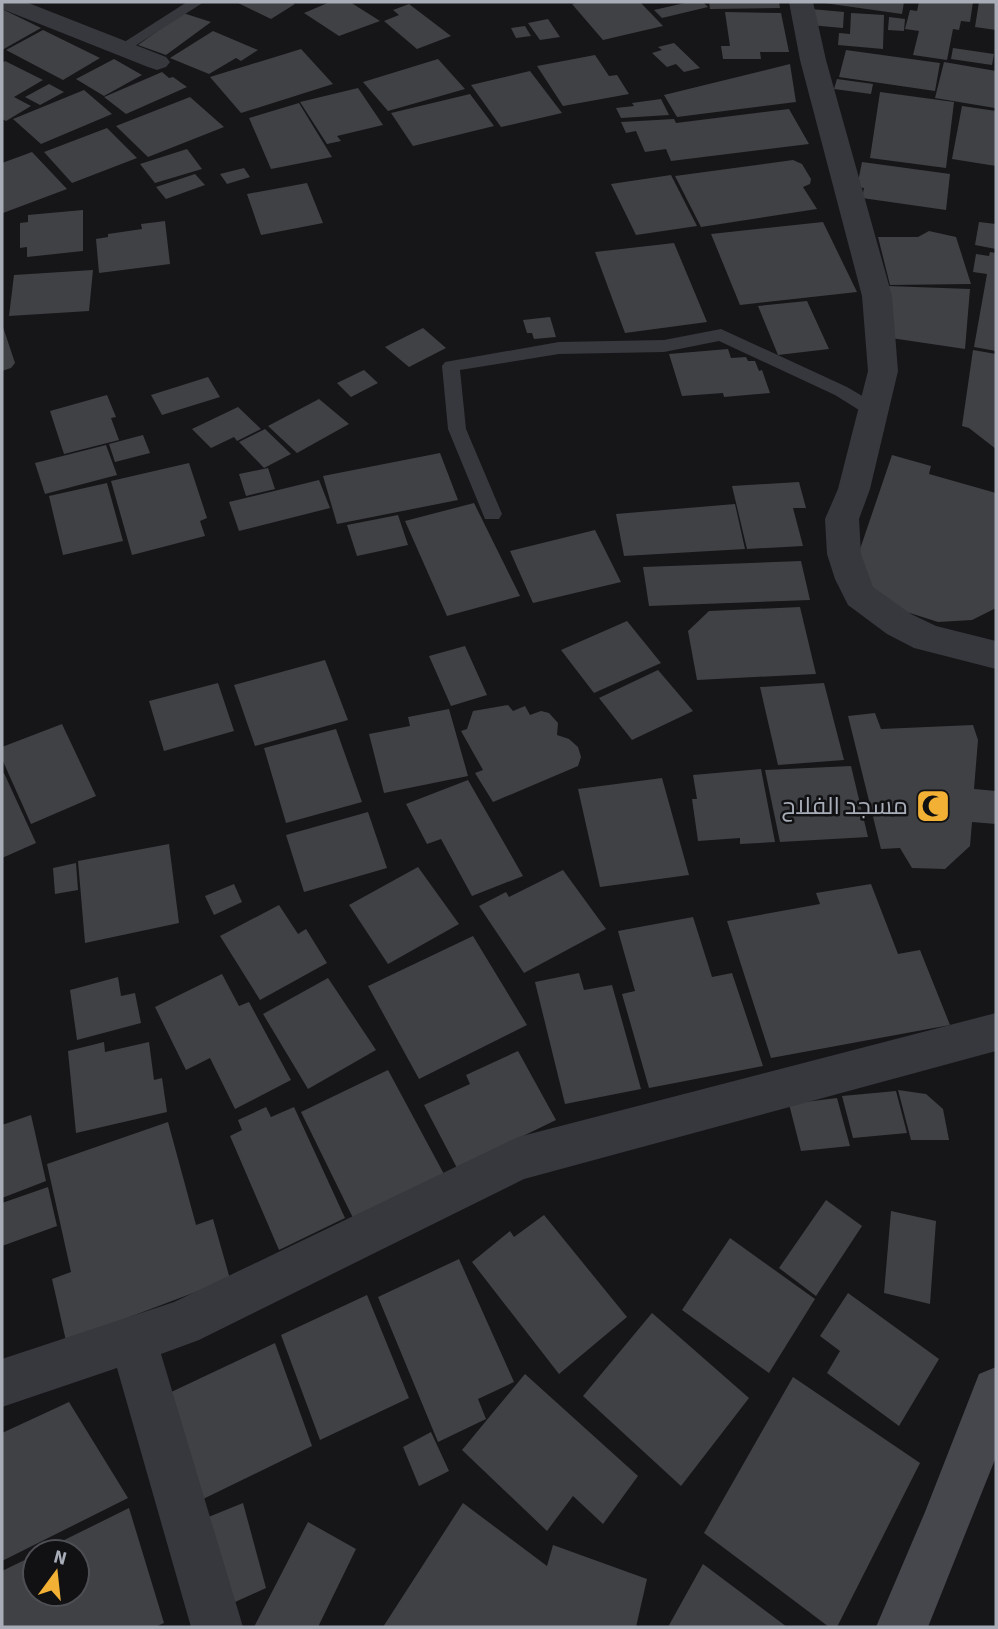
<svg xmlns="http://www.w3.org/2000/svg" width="998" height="1629" viewBox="0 0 998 1629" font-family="'Source Sans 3',Cairo,sans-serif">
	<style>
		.building { fill: #404145 }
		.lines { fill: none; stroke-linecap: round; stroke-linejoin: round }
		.service { fill: #37383d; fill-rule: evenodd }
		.minor { fill: #37383d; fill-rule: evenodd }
		.secondary { fill: #45474d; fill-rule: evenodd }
		.labels { text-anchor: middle; stroke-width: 5; stroke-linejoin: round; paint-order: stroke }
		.poi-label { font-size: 24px; fill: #a8adb8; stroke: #111113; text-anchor: end }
	</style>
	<rect width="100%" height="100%" fill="#161618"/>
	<g class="building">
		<path d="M236,2h54l5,2 -24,15z"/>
		<path d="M330,2h20l30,19 -41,15 -35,-23z"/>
		<path d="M580,2h60l23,24 -60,14 -31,-36z"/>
		<path d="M689,2h14l5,5 -46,11 -8,-8z"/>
		<path d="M709,2h70l1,6 -70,1z"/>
		<path d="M817,2h87l-2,12z"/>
		<path d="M919,2h54l-3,20 -9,-1 -2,9 -6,-1 -6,31 -34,-5 6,-24 -14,-2 5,-19 7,1z"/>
		<path d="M979,2h17v28l-21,-3z"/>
		<path d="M409,4l42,32 -34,13 -33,-28 15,-6 -6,-5z"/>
		<path d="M2,9l39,19 -39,22z"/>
		<path d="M811,9l33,3 -1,16 -33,-3z"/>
		<path d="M725,12l56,1 8,39h-29l1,7h-38l-2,-13h9z"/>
		<path d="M183,13l28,9 -45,33 -28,-10z"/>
		<path d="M851,13l33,2 -1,34 -45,-4 1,-12 11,1z"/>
		<path d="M889,17l16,2 -1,12 -16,-1z"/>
		<path d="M548,19l12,18 -20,3 -12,-17z"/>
		<path d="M525,26l6,10 -15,2 -5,-10z"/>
		<path d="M43,30l57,28 -37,22 -57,-30z"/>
		<path d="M213,31l45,19 -17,11 -5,-3 -27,16 -39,-16z"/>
		<path d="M674,43l26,25 -16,4 -8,-8 -9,3 -15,-14 10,-3 -4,-3z"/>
		<path d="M953,48l41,6 -2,11 -41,-6z"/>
		<path d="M301,49l32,35 -92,29 -31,-36z"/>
		<path d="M846,50l94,13 -5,28 -96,-14z"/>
		<path d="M595,55l14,21 8,-1 12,19 -66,12 -26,-40z"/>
		<path d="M114,59l28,16 -38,21 -28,-17z"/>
		<path d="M438,59l27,30 -77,22 -25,-29z"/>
		<path d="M5,61l38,19 -29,17 17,9 -25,15 -4,-2v-56z"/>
		<path d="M944,62l52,9 -1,37 -60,-10z"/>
		<path d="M790,64l6,38 -119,15 -13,-22z"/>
		<path d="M530,71l32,42 -61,14 -30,-42z"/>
		<path d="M162,72l7,6 4,-1 14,10 -61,27 -22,-17z"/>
		<path d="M837,79l36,5 -2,10 -37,-5z"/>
		<path d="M49,84l15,8 -24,13 -15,-8z"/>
		<path d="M358,88l25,37 -46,11 4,5 -14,3 -27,-42z"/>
		<path d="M84,90l28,24 -71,30 -28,-25z"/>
		<path d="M880,92l74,10 -8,66 -76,-10z"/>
		<path d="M470,94l24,32 -81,20 -22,-33z"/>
		<path d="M190,97l34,30 -76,30 -32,-31z"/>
		<path d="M661,99l8,16 -48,3 -5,-10 18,-2 -2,-3z"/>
		<path d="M299,103l33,54 -61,12 -22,-51z"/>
		<path d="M962,106l34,5v55l-44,-7z"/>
		<path d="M789,109l20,35 -138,17 -5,-12 -21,3 -9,-21 -10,2 -5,-11 53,-3 2,4z"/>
		<path d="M107,128l30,30 -65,25 -28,-31z"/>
		<path d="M187,149l15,20 -47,14 -15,-19z"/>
		<path d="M32,152l35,37 -64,24 -1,-50z"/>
		<path d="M793,160l9,4 9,15 -1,5 -7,3 14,22 -116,18 -26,-51z"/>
		<path d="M862,162l88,12 -4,36 -84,-12 2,-10 -7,-1z"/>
		<path d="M244,168l6,9 -23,7 -7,-10z"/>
		<path d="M195,174l10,11 -39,14 -10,-12z"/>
		<path d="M671,175l26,51 -61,9 -25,-51z"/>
		<path d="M307,183l16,40 -62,12 -14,-41z"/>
		<path d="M83,210v41l-56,6v-10l-7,1v-25l8,-1v-7z"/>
		<path d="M165,221l5,43 -71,9 -3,-34 12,-2v-3l34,-5 -1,-5z"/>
		<path d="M823,222l34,70 -117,13 -29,-71z"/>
		<path d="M979,222l17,2v25l-21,-4z"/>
		<path d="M929,231l27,6 15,47 -81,1 -12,-48h40z"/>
		<path d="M674,243l33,79 -82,11 -30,-81z"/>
		<path d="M990,252l6,1v98l-22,-4 13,-73 -14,-2 3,-18 13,2z"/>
		<path d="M93,270l-4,41 -80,5 5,-41z"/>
		<path d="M888,286l82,3 -5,60 -74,-11z"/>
		<path d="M807,301l22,48 -51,6 -20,-49z"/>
		<path d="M550,317l6,20 -22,2 -2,-6h-5l-4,-13z"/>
		<path d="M2,324l13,39 -4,5 -9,3z"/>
		<path d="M423,328l23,20 -37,19 -24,-20z"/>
		<path d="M728,349l3,9 15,-1 2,4h7l4,10 3,-1 8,23 -46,4 -1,-4 -41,3 -13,-42z"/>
		<path d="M973,350l23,4v95l-27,-21 -7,-2z"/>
		<path d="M364,370l14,13 -27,14 -14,-14z"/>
		<path d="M208,377l12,20 -58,18 -11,-20z"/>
		<path d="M107,395l9,22 -5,1 8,22 -55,14 -14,-43z"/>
		<path d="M319,399l30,25 -52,29 -29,-27z"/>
		<path d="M238,407l23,22 -24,12 -3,-4 -23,11 -19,-19z"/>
		<path d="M265,429l26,25 -27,14 -25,-26z"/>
		<path d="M143,435l7,18 -35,9 -6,-18z"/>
		<path d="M106,445l11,30 -72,19 -10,-31z"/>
		<path d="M440,453l18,47 -121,24 -14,-48z"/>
		<path d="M892,455l39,11 -2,8 67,19v115l-24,12 -34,2 -50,-16 -27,-33 -3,-18z"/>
		<path d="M189,463l18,55 -7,3 5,15 -73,19 -21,-74z"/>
		<path d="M268,468l7,21 -29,7 -7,-22z"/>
		<path d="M319,480l11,28 -91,23 -10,-29z"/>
		<path d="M799,482l7,26h-13l10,38 -56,3 -15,-63z"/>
		<path d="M107,483l16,58 -60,14 -14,-59z"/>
		<path d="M474,503l46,93 -73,20 -42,-95z"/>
		<path d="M735,504l10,45 -121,7 -8,-42z"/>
		<path d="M398,515l10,30 -51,11 -10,-31z"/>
		<path d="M595,530l26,52 -88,21 -23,-52z"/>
		<path d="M801,561l9,39 -161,6 -6,-39z"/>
		<path d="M800,607l16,67 -119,6 -9,-49 21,-20z"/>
		<path d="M627,621l34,42 -67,30 -33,-43z"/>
		<path d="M465,646l22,49 -36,11 -22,-50z"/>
		<path d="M325,660l23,60 -93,26 -21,-61z"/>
		<path d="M658,670l35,41 -61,29 -33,-42z"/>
		<path d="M218,683l16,48 -70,20 -15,-50z"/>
		<path d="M824,683l20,77 -66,5 -18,-78z"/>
		<path d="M508,705l5,6 12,-5 5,9 11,-4 8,2 9,10 -1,12 12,4 9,8 3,10 -3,9 -85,36 -18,-29 8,-3 -22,-39 6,-2 6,-18z"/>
		<path d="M449,709l19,67 -84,17 -15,-59 41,-8 -2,-9z"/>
		<path d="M875,713l6,16 92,-4 5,15 -4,49 22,2v33l-24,-2 -2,24 -25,23 -33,-1 -12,-20 -19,1 -33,-133z"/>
		<path d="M62,724l34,72 -65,28 -29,-65v-12z"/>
		<path d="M336,729l26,73 -76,21 -22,-75z"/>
		<path d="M851,766l17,71 -88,5 -15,-72z"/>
		<path d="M761,769l14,73 -35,2v-6l-42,3 -6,-42h5l-4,-24z"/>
		<path d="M4,773l32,70 -34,15v-84z"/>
		<path d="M662,778l27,97 -89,12 -22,-98z"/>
		<path d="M468,780l55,96 -51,20 -31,-57 -14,5 -21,-40z"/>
		<path d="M368,812l19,56 -83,24 -18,-57z"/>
		<path d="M169,844l10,79 -94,20 -7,-82z"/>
		<path d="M76,863l2,27 -23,4 -2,-26z"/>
		<path d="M418,867l41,57 -71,40 -39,-59z"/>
		<path d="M563,870l43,59 -82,44 -45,-67 27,-14 3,5z"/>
		<path d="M234,884l8,18 -28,13 -9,-19z"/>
		<path d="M871,884l27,70 22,-4 30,75 -179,33 -44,-137 93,-17 -4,-11z"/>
		<path d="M279,905l19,29 8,-5 21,34 -67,37 -40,-64z"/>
		<path d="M693,917l19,60 20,-4 31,93 -114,22 -27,-94 13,-3 -17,-60z"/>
		<path d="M473,936l54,89 -108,54 -51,-93z"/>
		<path d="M579,973l5,17 28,-5 29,104 -76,15 -30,-122z"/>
		<path d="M222,974l17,32 10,-4 42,78 -56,29 -25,-51 -24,12 -31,-63z"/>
		<path d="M118,977l3,19 14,-3 6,30 -64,17 -7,-50z"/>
		<path d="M328,978l48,72 -68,39 -45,-75z"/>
		<path d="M104,1042l1,10 44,-10 5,38 8,-2 5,34 -91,21 -8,-82z"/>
		<path d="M518,1051l38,69 -99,48 -33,-63 46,-21 -4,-9z"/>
		<path d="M388,1070l57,106 -90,46 -54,-110z"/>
		<path d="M898,1090l28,4 17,15 6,31h-38z"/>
		<path d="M896,1091l11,42 -54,5 -11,-42z"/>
		<path d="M837,1098l13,48 -49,5 -12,-47z"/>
		<path d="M266,1107l5,10 23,-10 51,111 -66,32 -49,-114 12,-6 -4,-10z"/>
		<path d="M31,1115l15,66 -44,17v-73z"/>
		<path d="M168,1122l28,103 17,-6 17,60 -164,62 -14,-62 19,-7 -24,-108z"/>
		<path d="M48,1187l9,39 -55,20v-43z"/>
		<path d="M826,1200l36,26 -46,70 -37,-28z"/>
		<path d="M891,1211l45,10 -6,83 -46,-11z"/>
		<path d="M544,1215l83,102 -68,57 -87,-112 38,-31 4,6z"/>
		<path d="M730,1238l85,61 -46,74 -87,-63z"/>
		<path d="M459,1259l55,123 -36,17 8,20 -48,23 -60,-145z"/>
		<path d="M848,1293l91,66 -40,67 -72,-53 13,-22 -20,-15z"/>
		<path d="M367,1295l42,103 -89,42 -39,-105z"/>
		<path d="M652,1313l97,85 -68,88 -98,-90z"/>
		<path d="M275,1343l37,103 -111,54 -34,-106z"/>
		<path d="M525,1374l113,102 -35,48 -30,-28 -26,35 -85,-81z"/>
		<path d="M793,1377l127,86 -83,164h-8l-125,-94z"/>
		<path d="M69,1402l59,96 -126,63v-128z"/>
		<path d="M431,1432l18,39 -30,15 -16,-39z"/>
		<path d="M243,1503l23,85 -42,19 -23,-87z"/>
		<path d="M463,1503l84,63 6,-21 94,34 -11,48h-253z"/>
		<path d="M129,1508l35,115 -9,4h-153v-56l33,-16v39h42v-42h-37z"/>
		<path d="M308,1522l48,27 -38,78h-64z"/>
		<path d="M703,1564l84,63h-119z"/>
	</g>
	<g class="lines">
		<g class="service">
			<path d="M187,2h17l-77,49 -5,1 -7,-4z"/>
			<path d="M721,329l126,58 34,20 2,4 -2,4h-14l-32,-20 -116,-54 -55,11 -105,2 -99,16 6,59 36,85 -3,5h-14l-37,-90 -6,-63 3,-4 114,-20 105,-2z"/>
		</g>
		<g class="minor">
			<path d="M2,2h24l140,55 4,5 -4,5 -9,3 -9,-3 -146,-58z"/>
			<path d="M789,2h24l13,58 66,236 6,75 -28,118 -11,30 2,35 12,33 38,27 25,12 60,15v28l-82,-21 -27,-14 -39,-29 -13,-26 -8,-25 -2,-35 13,-30 30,-118 -6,-75 -62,-236z"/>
			<path d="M996,1013v38l-472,128 -325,161 -38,14 82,273h-52l-74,-259 -115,39v-48l172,-57 344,-165z"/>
		</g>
		<path class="secondary" d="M996,1367v90l-68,170h-52l49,-115 54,-138z"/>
	</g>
	<defs>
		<g id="mosque-square" transform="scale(1.75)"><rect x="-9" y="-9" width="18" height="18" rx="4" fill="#f2b134" stroke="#111113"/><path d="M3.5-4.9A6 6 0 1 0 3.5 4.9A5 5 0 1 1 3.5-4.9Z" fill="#111"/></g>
	</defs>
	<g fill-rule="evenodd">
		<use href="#mosque-square" x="933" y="806"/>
	</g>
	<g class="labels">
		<g class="poi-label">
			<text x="908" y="814">مسجد الفلاح</text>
		</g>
	</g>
	<rect width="998" height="1629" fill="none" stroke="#a8adb8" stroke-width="7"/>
	<g transform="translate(56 1573) rotate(15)"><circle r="33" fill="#111113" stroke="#4d4f55" stroke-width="2"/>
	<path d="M0-5L12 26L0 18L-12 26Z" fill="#f2b134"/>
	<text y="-10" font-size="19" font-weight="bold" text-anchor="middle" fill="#a8adb8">N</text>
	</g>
</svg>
